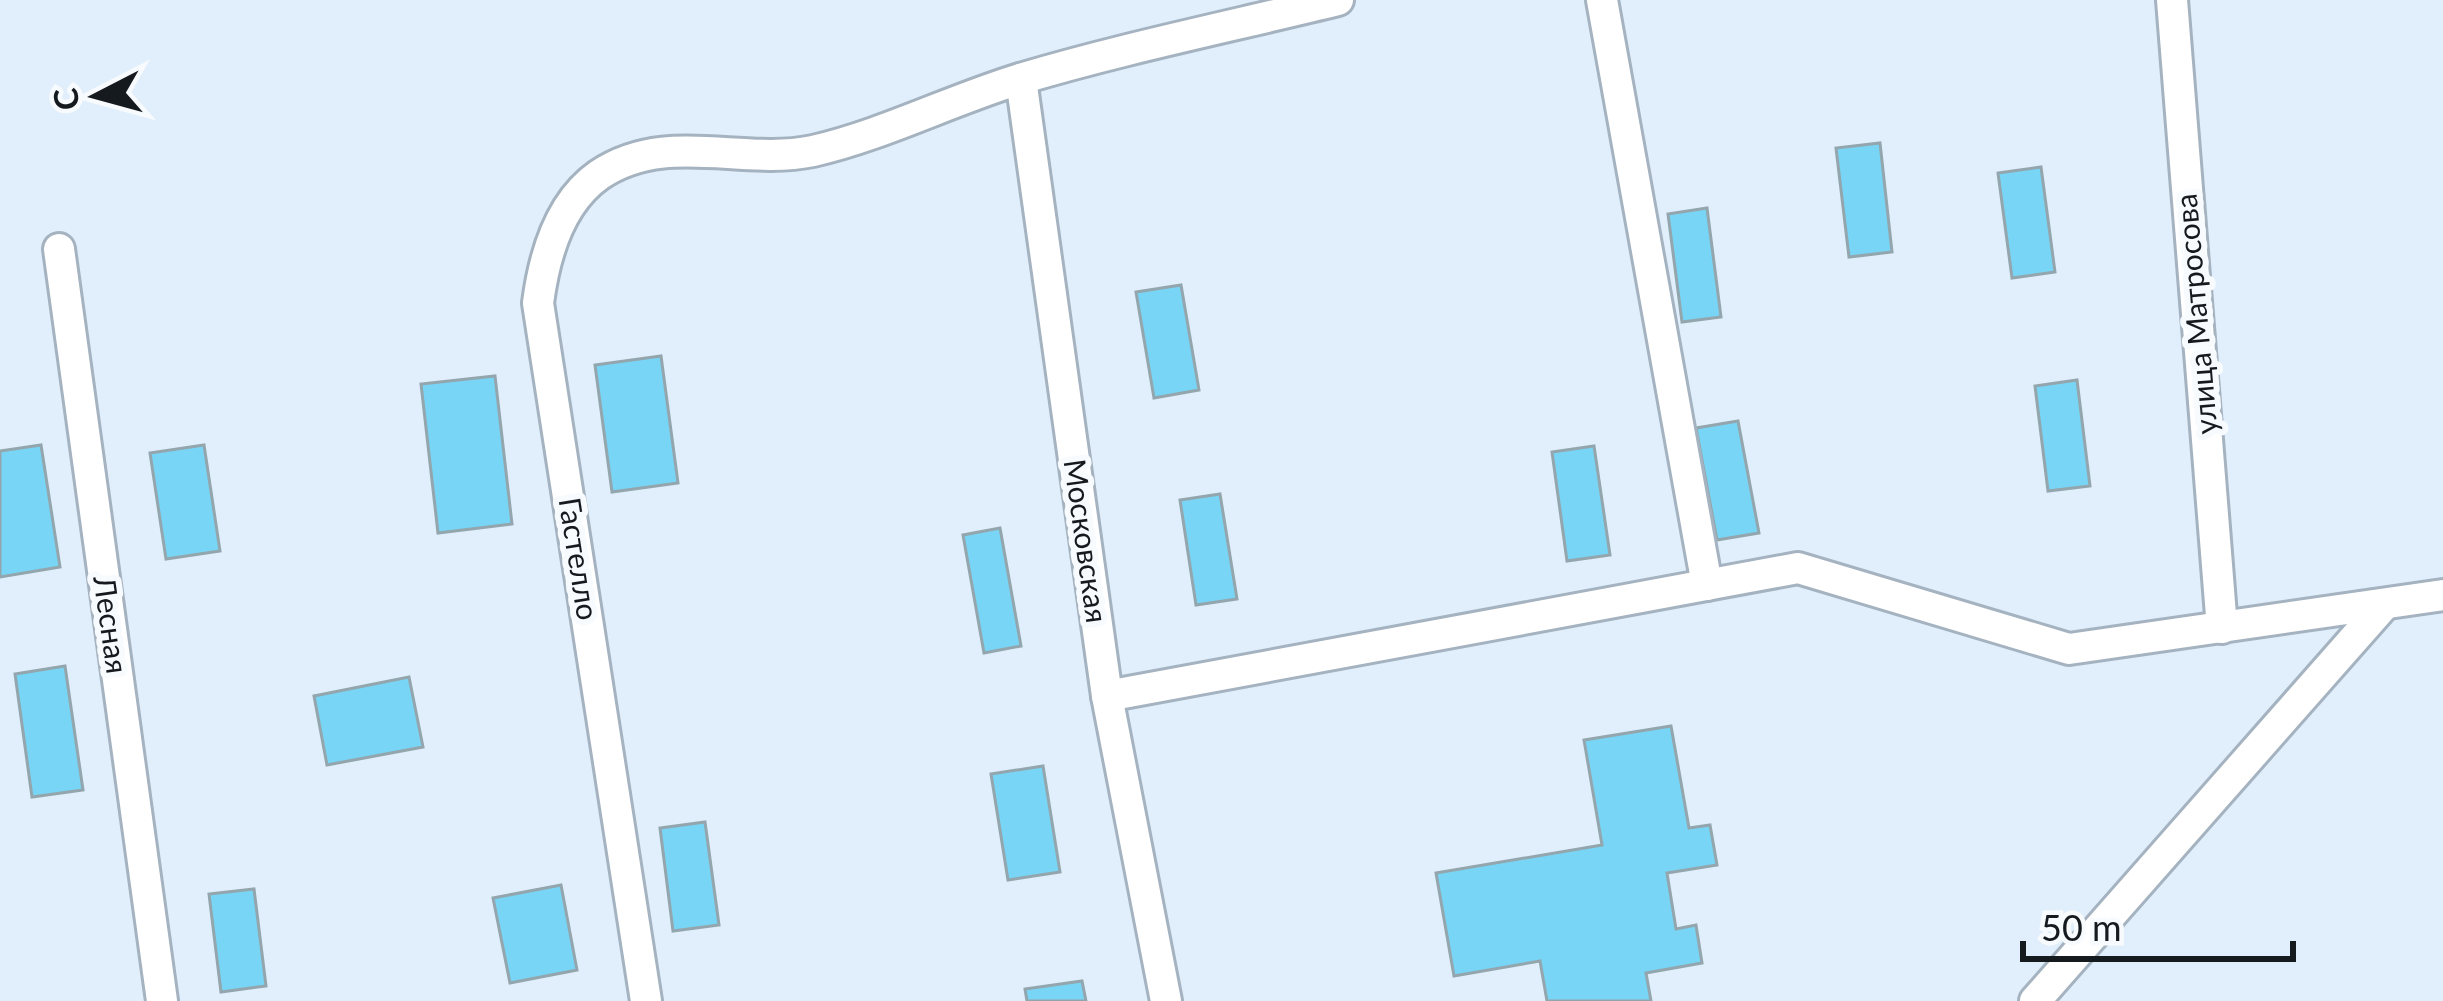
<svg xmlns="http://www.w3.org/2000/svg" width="2443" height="1001" viewBox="0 0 2443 1001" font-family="Lato,sans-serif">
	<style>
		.building { fill: #78d5f5; stroke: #93a6ad; stroke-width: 3 }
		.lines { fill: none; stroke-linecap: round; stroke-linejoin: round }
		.street-casing { stroke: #a5b3c0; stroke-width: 36 }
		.street { stroke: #fff; stroke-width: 30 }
		.labels { text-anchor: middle; stroke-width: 12; stroke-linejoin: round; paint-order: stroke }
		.street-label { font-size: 30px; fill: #151a1f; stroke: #f8fbfd }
	</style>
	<rect width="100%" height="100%" fill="#e1effc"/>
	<g class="building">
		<path d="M1880,143l12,109 -43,5 -13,-109z"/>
		<path d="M2041,167l14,105 -43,6 -14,-105z"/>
		<path d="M1707,208l14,109 -39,5 -14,-108z"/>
		<path d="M1181,285l18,105 -45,8 -18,-106z"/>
		<path d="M661,356l17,127 -66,9 -17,-127z"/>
		<path d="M495,376l17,148 -74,9 -17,-149z"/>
		<path d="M2077,380l13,106 -42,5 -13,-105z"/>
		<path d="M1738,421l21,112 -42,7 -21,-112z"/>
		<path d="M41,445l19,122 -60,10v-126z"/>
		<path d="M204,445l16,106 -54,8 -16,-106z"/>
		<path d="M1594,446l16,109 -43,6 -15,-109z"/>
		<path d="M1220,494l17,105 -41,6 -16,-105z"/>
		<path d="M1000,528l21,118 -37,7 -21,-118z"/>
		<path d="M65,666l18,124 -51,7 -17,-123z"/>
		<path d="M409,677l14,70 -96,18 -13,-69z"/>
		<path d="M1671,726l18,102 21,-3 7,40 -50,8 9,56 20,-4 6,38 -56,10 5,28h-104l-7,-40 -86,15 -18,-103 166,-28 -18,-105z"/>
		<path d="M1043,766l17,106 -52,8 -17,-106z"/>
		<path d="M705,822l14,103 -46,6 -13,-103z"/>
		<path d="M561,885l16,85 -67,13 -17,-85z"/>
		<path d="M254,889l12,97 -45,6 -12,-98z"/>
		<path d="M1082,981l4,20h-59l-2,-12z"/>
	</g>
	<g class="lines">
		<g class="street-casing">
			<g id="street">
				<path d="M1602,0l105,585"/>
				<path d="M2172,0l50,628"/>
				<path d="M1021,79l86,617 59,305"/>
				<path d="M59,249l103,752"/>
				<path d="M1107,696l691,-128 271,81 374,-54"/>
				<path d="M646,1001l-108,-698c6,-46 21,-100 61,-128 67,-45 142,-9 214,-24 70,-16 138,-51 207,-72 104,-31 212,-53 318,-79"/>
				<path d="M2035,1001l348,-395"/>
			</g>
		</g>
		<use href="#street" class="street"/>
	</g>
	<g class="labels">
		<g class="street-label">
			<text transform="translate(2197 314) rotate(-95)" y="10">улица Матросова</text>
			<text transform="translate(1085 541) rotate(82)" y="10">Московская</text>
			<text transform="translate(578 559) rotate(81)" y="10">Гастелло</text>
			<text transform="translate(110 625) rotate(82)" y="10">Лесная</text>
		</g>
	</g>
	<g transform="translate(96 96) rotate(264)" stroke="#f8fbfd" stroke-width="9" paint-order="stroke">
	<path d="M0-9L21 45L0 30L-21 45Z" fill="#151a1f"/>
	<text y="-18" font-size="33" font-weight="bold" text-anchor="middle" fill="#151a1f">С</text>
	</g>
	<path d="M2023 941v18h270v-18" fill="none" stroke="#151a1f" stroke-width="6"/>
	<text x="2041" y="941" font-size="36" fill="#151a1f" stroke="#f8fbfd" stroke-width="9" paint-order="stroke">50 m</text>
</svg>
